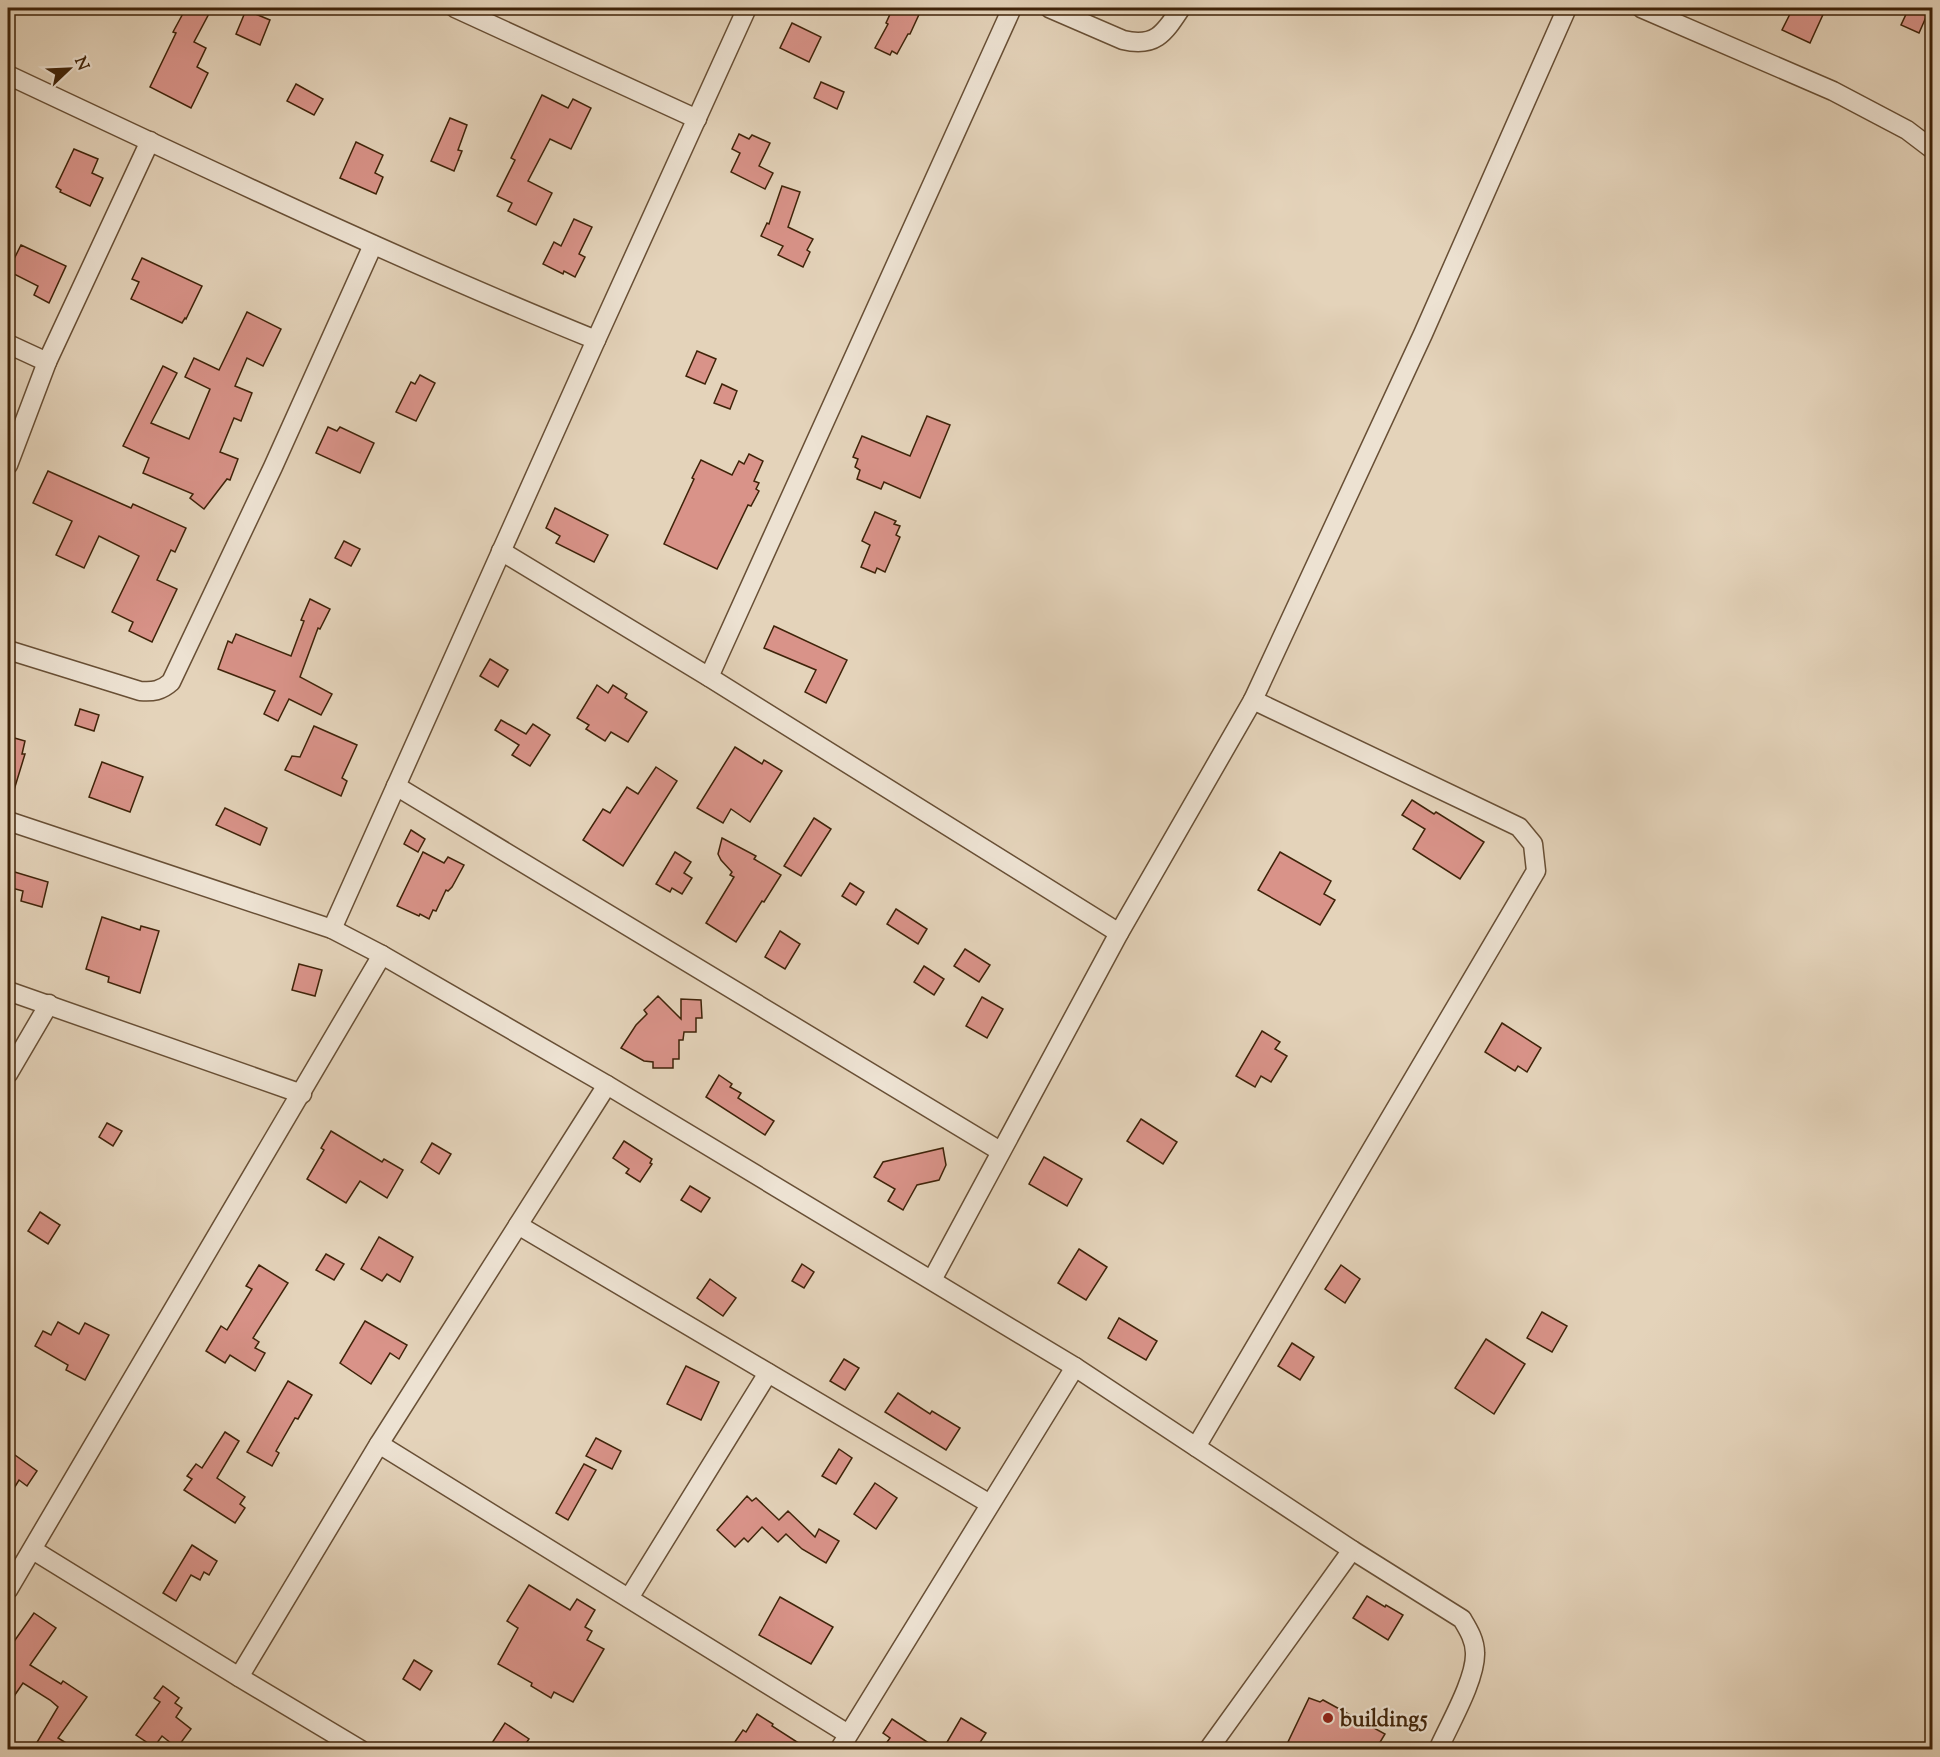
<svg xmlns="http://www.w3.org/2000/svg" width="1940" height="1757" viewBox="0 0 1940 1757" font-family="'Sorts Mill Goudy',serif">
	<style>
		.building { fill: #d99389; stroke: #3f2309; stroke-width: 1.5 }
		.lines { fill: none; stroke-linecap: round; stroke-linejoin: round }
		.minor-casing { stroke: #684f35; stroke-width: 21 }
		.minor { stroke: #ede2d2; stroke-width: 18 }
		.poi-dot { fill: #8f2418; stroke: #ede2d2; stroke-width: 2 }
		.labels { text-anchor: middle; stroke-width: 4.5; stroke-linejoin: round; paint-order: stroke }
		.poi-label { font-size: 22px; font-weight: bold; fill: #3f2309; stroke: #ede2d2; text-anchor: start }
	</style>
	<rect width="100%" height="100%" fill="#e4d3ba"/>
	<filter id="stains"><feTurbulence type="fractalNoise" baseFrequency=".00333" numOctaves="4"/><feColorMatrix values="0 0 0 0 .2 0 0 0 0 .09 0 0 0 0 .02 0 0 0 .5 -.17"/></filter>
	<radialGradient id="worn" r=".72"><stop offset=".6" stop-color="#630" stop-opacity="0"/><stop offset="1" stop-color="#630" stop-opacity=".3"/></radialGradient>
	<g class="building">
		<path d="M186,8h26l-18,34 12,6 -9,19 11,6 -17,35 -41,-21 26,-54 -3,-1z"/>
		<path d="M900,8h22l-12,26h-2l-11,20 -5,-3 -2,4 -15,-7 13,-24 -2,-1 6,-13 5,2z"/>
		<path d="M1793,8h33l-16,35 -28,-13z"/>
		<path d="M1909,8h21l-11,25 -18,-8z"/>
		<path d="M246,10l24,10 -10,25 -24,-11z"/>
		<path d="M792,23l29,14 -12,25 -29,-14z"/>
		<path d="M821,82l23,10 -7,17 -23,-11z"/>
		<path d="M296,84l27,15 -9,16 -27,-14z"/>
		<path d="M542,95l26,13 5,-9 18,9 -20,41 -21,-10 -22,42 24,12 -16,32 -28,-14 4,-8 -15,-7 18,-36 -4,-2z"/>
		<path d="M450,118l17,7 -9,25 4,1 -8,20 -23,-10z"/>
		<path d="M739,134l10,5 3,-4 18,8 -11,23 14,7 -8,16 -34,-17 9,-19 -8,-4z"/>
		<path d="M356,142l27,13 -8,18 8,4 -7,17 -36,-16z"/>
		<path d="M74,149l24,10 -6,14 11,5 -13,28 -30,-14 1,-2 -5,-3z"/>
		<path d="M782,186l18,6 -12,35 25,12 -6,11 3,2 -7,15 -25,-12 5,-9 -22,-10 6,-13 2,1z"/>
		<path d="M574,219l18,8 -13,27 6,3 -10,20 -11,-6 -1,3 -20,-10 11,-22 7,4z"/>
		<path d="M21,245l45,21 -17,37 -15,-8 4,-9 -30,-15z"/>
		<path d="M142,258l60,28 -16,33 -1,-1 -3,5 -51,-24 8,-17 -7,-3z"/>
		<path d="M247,312l34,17 -18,37 -16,-8 -12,28 17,7 -11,28 -7,-3 -14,34 18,7 -8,21 -3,-1 -23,30 -14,-11 3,-4 -50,-21 6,-15 -26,-12 40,-80 14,7 -26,50 38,16 21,-50 -25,-12 9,-19 25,12z"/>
		<path d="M697,351l19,8 -11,25 -19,-8z"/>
		<path d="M420,375l15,8 -19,38 -20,-9 15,-30 4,2z"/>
		<path d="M722,384l15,7 -7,18 -16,-6z"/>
		<path d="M927,416l23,9 -30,73 -36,-16 -3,7 -24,-10 3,-9 -5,-3 3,-8 -5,-2 9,-21 48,20z"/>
		<path d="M328,427l9,4 3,-4 34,16 -14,30 -44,-20z"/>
		<path d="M749,454l14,7 -9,20 5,2 -3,6 3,2 -8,15 -3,-1 -31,64 -53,-25 30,-65 -2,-1 9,-18 31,15 7,-14 5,3z"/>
		<path d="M48,471l83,37 2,-4 53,24 -11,24 -4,-2 -14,30 20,9 -25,53 -23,-11 4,-9 -21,-10 27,-56 -40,-20 -15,32 -28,-13 16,-34 -39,-18z"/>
		<path d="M555,508l53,27 -14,27 -38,-19 4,-7 -14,-8z"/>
		<path d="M875,512l21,9 -2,3 6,2 -4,9 4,2 -15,35 -8,-4 -2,5 -14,-6 9,-22 -8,-4z"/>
		<path d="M344,541l16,8 -9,17 -16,-8z"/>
		<path d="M310,599l20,10 -10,20 -2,-1 -18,49 32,17 -11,21 -32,-16 -11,22 -14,-7 11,-23 -57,-22 10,-28 4,2 4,-9 55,22 13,-35 -3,-1z"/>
		<path d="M774,626l73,34 -21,43 -21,-11 11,-22 -52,-22z"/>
		<path d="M490,659l18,11 -10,17 -18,-11z"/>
		<path d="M597,685l11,8 5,-8 14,9 -2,4 22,14 -19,30 -17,-10 -6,9 -19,-12 3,-4 -12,-7z"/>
		<path d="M80,709l19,6 -5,16 -19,-6z"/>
		<path d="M501,720l25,14 7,-10 17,11 -20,31 -18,-11 7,-10 -24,-15z"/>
		<path d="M314,726l43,19 -15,33 5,3 -6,15 -56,-26 7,-14 8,1z"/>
		<path d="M11,737l14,4 -3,13h3l-11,36h-6v-50l2,1z"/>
		<path d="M735,747l27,17 2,-4 18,11 -32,51 -19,-13 -8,14 -26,-15z"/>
		<path d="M102,762l41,15 -13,35 -41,-15z"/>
		<path d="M656,767l21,14 -54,85 -40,-26 20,-31 7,4 17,-26 11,7z"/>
		<path d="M1412,800l22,14 2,-2 48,30 -24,37 -47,-30 12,-20 -23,-14z"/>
		<path d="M225,808l42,20 -7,17 -44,-20z"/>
		<path d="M814,818l17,11 -30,47 -17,-10z"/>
		<path d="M411,830l14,9 -7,13 -14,-8z"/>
		<path d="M722,838l34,18 -2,3 27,16 -17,27 -2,-1 -26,41 -30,-19 28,-46 -4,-2 2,-3 -11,-12 -3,-6z"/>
		<path d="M423,852l21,11 4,-6 16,8 -12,22 -4,4 -2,-1 -10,21 -3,-1 -4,9 -9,-5 -1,2 -22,-10z"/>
		<path d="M675,852l16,10 -7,11 8,5 -10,16 -10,-6 -2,4 -14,-8z"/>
		<path d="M1280,852l51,29 -7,13 11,6 -15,25 -62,-35z"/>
		<path d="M8,870l40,12 -6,25 -21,-6 2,-10 -15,-4z"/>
		<path d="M850,883l14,9 -8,13 -14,-9z"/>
		<path d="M896,909l31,20 -9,15 -31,-20z"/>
		<path d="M102,917l38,13 1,-4 18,5 -19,62 -32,-11 1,-5 -23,-8z"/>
		<path d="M780,931l20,13 -15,25 -20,-12z"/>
		<path d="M965,949l25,16 -11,17 -25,-16z"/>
		<path d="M299,964l23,6 -7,26 -23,-6z"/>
		<path d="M924,966l20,13 -10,16 -20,-13z"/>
		<path d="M658,996l23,23v-20l20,1 1,18h-6v14h-12l-1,8h-4v19h-6v9h-20v-6l-9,-1 -23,-13 15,-23 11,-11 -3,-4z"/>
		<path d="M982,997l21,12 -16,29 -21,-12z"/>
		<path d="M1502,1023l39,25 -14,24 -9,-6 -3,5 -30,-19z"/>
		<path d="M1262,1031l18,11 -5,7 12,7 -16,26 -10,-6 -6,11 -19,-11z"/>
		<path d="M719,1075l13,9 -2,3 11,6 -3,5 36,23 -9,14 -59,-38z"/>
		<path d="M1141,1119l36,23 -14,22 -36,-23z"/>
		<path d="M107,1123l15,8 -9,15 -14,-9z"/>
		<path d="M331,1131l51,31 2,-3 19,11 -16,28 -27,-17 -14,22 -39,-24 17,-29 -3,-2z"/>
		<path d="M624,1141l28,18 -2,4 2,1 -12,18 -14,-9 3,-4 -16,-11z"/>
		<path d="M432,1143l19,11 -12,20 -18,-12z"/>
		<path d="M943,1148l3,17 -7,15 -22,5 -14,25 -15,-9 7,-12 -21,-12 9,-15z"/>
		<path d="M1044,1157l38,22 -15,27 -38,-22z"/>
		<path d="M690,1186l20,12 -9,14 -20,-12z"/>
		<path d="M40,1212l20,13 -12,19 -20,-13z"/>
		<path d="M379,1237l34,20 -13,25 -13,-8 -5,7 -21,-12z"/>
		<path d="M1079,1249l28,18 -21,33 -28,-17z"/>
		<path d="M326,1254l18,10 -10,16 -18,-10z"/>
		<path d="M802,1264l12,8 -10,16 -12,-7z"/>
		<path d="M259,1265l29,18 -35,55 6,4 -4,6 10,5 -10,18 -25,-16 -5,8 -19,-12 15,-25 6,4 25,-41 -6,-3z"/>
		<path d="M1341,1265l19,14 -15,24 -20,-14z"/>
		<path d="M710,1279l26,19 -13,18 -26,-18z"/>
		<path d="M1542,1312l25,14 -15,26 -25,-14z"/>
		<path d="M1119,1318l38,23 -11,19 -38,-22z"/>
		<path d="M365,1321l42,24 -8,14 -9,-6 -19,31 -31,-21z"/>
		<path d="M58,1322l21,12 6,-11 24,12 -24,45 -19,-10 2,-5 -33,-19 8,-15 8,4z"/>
		<path d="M1486,1339l39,25 -31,50 -39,-26z"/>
		<path d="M1292,1343l22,14 -14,23 -22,-14z"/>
		<path d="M844,1359l15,9 -14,22 -15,-9z"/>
		<path d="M686,1366l33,16 -18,38 -34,-16z"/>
		<path d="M288,1381l24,14 -14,24 -3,-1 -19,33 3,2 -7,13 -25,-14z"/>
		<path d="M898,1393l32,21 2,-3 28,17 -14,22 -61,-38z"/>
		<path d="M225,1432l14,9 -22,37 28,19 -5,7 5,4 -10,15 -51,-33 8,-11 -5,-3 9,-12 6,4z"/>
		<path d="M596,1438l25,13 -9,18 -26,-13z"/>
		<path d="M839,1449l13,9 -16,26 -14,-8z"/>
		<path d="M8,1450l29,21 -10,15 -8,-6 -11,18z"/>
		<path d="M584,1464l12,6 -28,50 -12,-7z"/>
		<path d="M875,1483l22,15 -21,31 -22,-15z"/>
		<path d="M747,1496l5,5 4,-3 23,22 9,-9 27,26 4,-8 20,12 -13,22 -24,-14 -16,-15 -8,8 -16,-15 -14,15 -4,-4 -9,9 -18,-17z"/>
		<path d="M192,1545l25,16 -8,14 -5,-3 -4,8 -9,-5 -15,26 -13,-8z"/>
		<path d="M529,1585l41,25 7,-11 18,11 -10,17 7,4 -5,9 17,9 -31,53 -19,-10 -3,6 -20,-12 1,-3 -34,-19 20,-36 -11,-7z"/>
		<path d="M1367,1596l18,11 1,-2 17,10 -15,25 -35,-22z"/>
		<path d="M780,1597l53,30 -22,37 -52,-29z"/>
		<path d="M34,1613l22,15 -26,37 31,19 2,-3 24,16 -29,41 18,11h-43l25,-42 -8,-7 -27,-17 -15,22v-55z"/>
		<path d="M414,1660l18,11 -12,19 -17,-11z"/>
		<path d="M163,1686l16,12 -4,5 7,5 -6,9 15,12 -14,19 -15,-12 -8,11 -18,-12 24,-33 -6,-4z"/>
		<path d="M1309,1698l11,4 3,-2 62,34 -9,15h-73l-15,-7z"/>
		<path d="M757,1714l16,10 -1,2 36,23h-78l13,-19 3,2z"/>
		<path d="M961,1718l25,15 -10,16h-33z"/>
		<path d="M892,1719l46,30h-56l8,-11 -7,-5z"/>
		<path d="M505,1723l24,16 -7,10h-34z"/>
	</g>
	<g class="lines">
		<g class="minor-casing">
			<g id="minor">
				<path d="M455,8l242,111"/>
				<path d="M1049,8l74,32c33,8 42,-8 58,-32"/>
				<path d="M1641,8l192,83 74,39 25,19"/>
				<path d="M8,75c194,91 388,184 588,265"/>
				<path d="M8,344l39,18"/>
				<path d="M8,465l39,-103 103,-221"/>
				<path d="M501,551l208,126 410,256"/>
				<path d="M8,650l132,41c13,1 21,0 31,-9l102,-215 100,-222"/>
				<path d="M709,677l303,-669"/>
				<path d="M1253,700l170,-366 144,-326"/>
				<path d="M396,786l604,365"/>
				<path d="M8,821l324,108 50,26 225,130 468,282 277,183 110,69c6,10 13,21 13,34 1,26 -26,72 -37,97"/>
				<path d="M332,929l264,-589 151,-332"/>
				<path d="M8,991l294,103"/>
				<path d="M8,1074l41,-70"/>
				<path d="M518,1225l472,279"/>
				<path d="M932,1280l187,-347 134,-233 266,127 14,17 3,27 -340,576"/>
				<path d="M379,1444l469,290"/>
				<path d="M33,1550l206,127 122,73"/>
				<path d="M8,1590l374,-635"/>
				<path d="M629,1598l139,-225"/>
				<path d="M239,1677l140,-233 228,-359"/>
				<path d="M839,1750l236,-383"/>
				<path d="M1208,1750l144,-200"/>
			</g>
		</g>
		<use href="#minor" class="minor"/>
	</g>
	<circle class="poi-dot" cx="1328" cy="1718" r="6"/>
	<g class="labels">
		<g class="poi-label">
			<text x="1340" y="1726">building5</text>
		</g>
	</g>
	<rect width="1940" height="1757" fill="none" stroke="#e4d3ba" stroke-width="30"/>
	<rect x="9" y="9" width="1922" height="1739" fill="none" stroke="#3f2309" stroke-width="3"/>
	<rect x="15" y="15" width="1910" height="1727" fill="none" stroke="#3f2309" stroke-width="1.5"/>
	<g transform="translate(69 69) rotate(67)" stroke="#ede2d2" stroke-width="4.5" paint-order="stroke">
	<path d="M0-4.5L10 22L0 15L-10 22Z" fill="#3f2309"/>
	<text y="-9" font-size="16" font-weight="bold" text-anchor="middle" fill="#3f2309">N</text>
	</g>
	<rect width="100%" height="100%" filter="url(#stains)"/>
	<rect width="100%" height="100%" fill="url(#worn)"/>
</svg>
